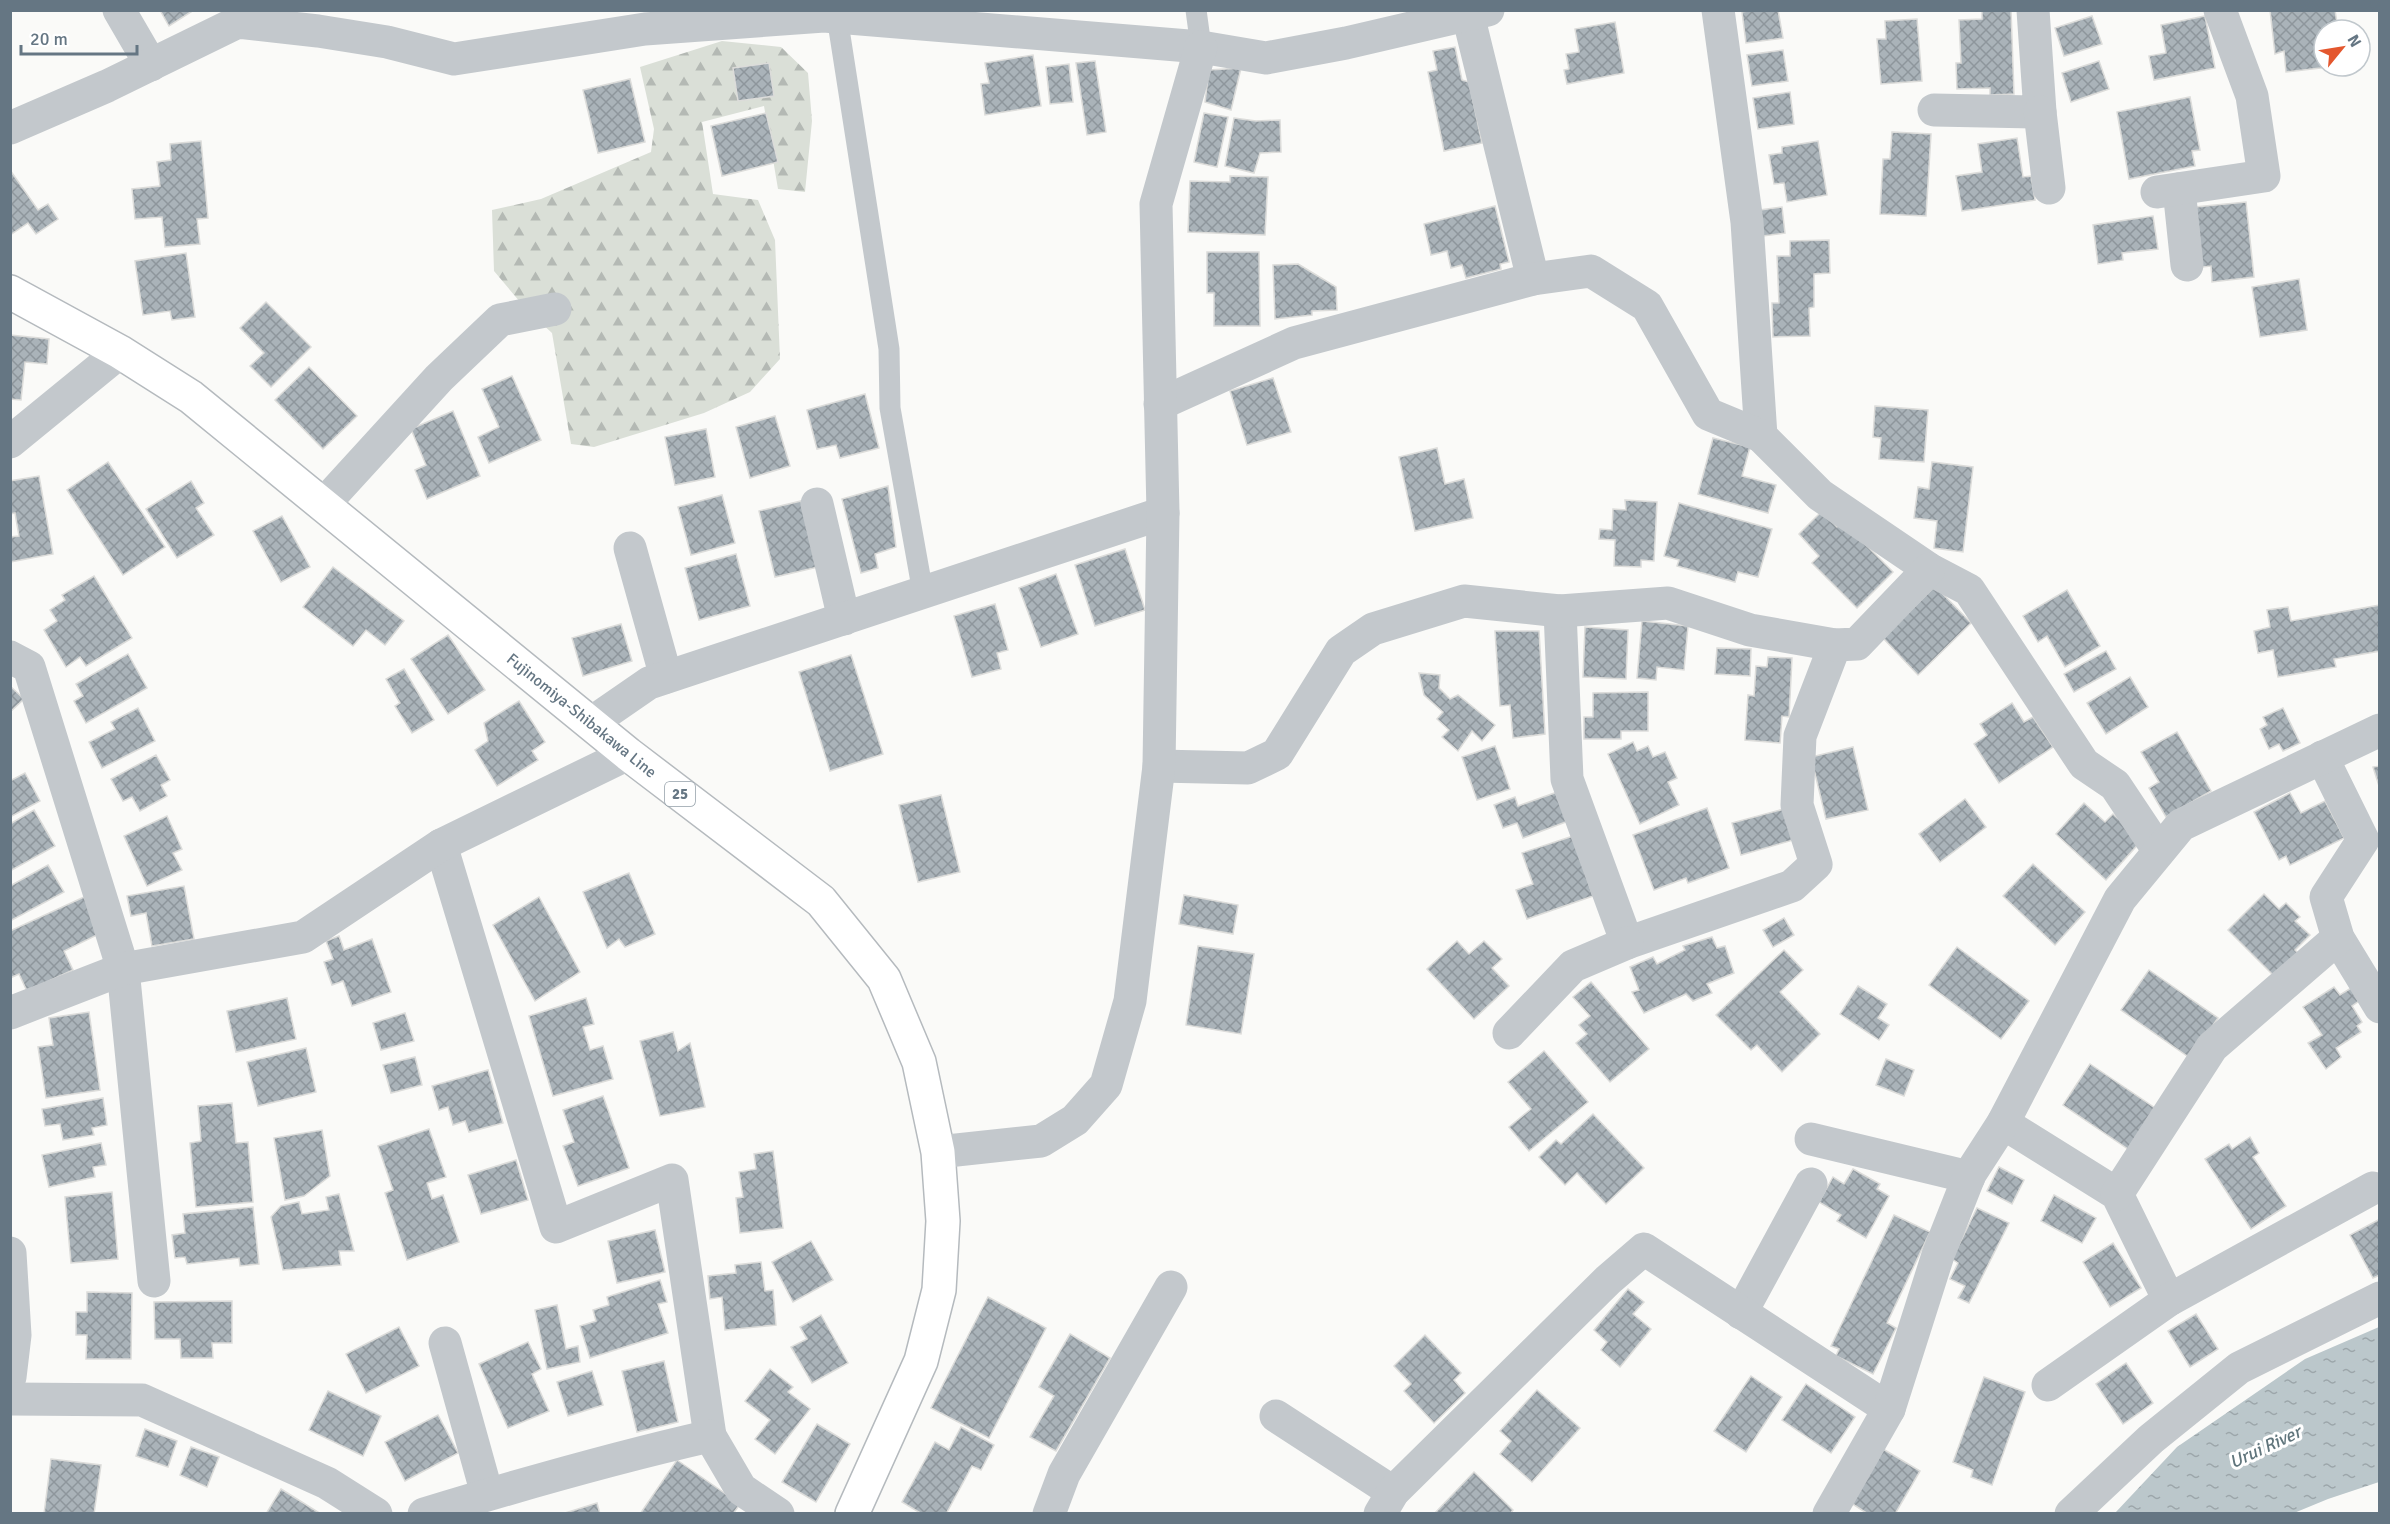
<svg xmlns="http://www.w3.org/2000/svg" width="2390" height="1524" viewBox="0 0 2390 1524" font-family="Signika,sans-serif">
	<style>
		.forest { fill: url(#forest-firs) }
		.water { fill: url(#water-ripples) }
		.building { fill: url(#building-cross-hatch); stroke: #dcdcda; stroke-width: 1.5 }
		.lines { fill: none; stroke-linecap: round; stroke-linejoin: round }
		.primary-casing { stroke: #b5babe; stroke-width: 36 }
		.service { stroke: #c3c8cc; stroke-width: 21 }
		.minor { stroke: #c3c8cc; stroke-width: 33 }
		.primary { stroke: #fff; stroke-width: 33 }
		.labels { text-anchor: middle; stroke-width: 6; stroke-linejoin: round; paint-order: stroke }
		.shield { fill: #fff; stroke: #939fa8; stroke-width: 1.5 }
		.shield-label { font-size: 15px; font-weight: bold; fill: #657683 }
		.street-label { font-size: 16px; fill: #657683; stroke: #fff }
		.water-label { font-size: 18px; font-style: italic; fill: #60757c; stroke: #fff }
	</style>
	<defs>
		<pattern id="forest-firs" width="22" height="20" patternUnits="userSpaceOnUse" patternTransform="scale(1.5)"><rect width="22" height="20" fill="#dadfd7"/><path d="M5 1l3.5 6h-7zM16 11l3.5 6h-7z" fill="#b4b9b4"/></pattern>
		<pattern id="water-ripples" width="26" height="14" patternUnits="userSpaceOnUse" patternTransform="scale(1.5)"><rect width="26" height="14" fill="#bbc7cb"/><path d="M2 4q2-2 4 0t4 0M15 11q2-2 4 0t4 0" fill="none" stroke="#9ca6aa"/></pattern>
		<pattern id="building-cross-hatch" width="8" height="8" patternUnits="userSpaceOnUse" patternTransform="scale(1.5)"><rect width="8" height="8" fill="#aab3b9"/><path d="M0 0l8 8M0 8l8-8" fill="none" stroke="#8e969c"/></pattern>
	</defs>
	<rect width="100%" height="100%" fill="#fafaf8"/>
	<path class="forest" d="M722,41l59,6 27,26 4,48 -7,71 -27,-3 -14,-83 -62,16 11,72 45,6 17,40 5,119 -30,33 -46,21 -110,34 -23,-3 -19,-111 -27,-25 -31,-37 -2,-61 49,-11 110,-47 3,-23 -14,-62z"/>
	<path class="water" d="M2379,1327v155l-51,17 -34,14h-179l62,-66 128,-88z"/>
	<g class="building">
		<path d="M160,10h34l-25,16z"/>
		<path d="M1753,10h25l5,28 -37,5 -4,-31z"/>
		<path d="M1982,10h29l3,84 -24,1v-7l-33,1 -1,-26h5l-2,-43 23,-1z"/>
		<path d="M2270,10h65l3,20h-14v36h14l-52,6 -2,-21 -9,3z"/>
		<path d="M2092,16l10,28 -38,12 -9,-28z"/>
		<path d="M2205,16l10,52 -61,12 -5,-24 17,-3 -5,-28z"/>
		<path d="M1917,19l5,62 -41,3 -4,-45h9l-1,-18z"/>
		<path d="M1615,22l9,51 -57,11 -3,-14 5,-1 -3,-15 13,-2 -4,-23z"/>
		<path d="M1455,47l7,33 7,2 13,61 -38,8 -16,-79 9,-2 -4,-19z"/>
		<path d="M1783,50l5,31 -36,5 -5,-31z"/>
		<path d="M1033,55l8,51 -56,9 -4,-31 8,-1 -4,-20z"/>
		<path d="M1095,61l11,71 -19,3 -11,-72z"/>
		<path d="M2099,61l10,28 -38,13 -9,-29z"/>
		<path d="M769,63l5,33 -36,5 -5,-33z"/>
		<path d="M1069,64l4,38 -23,2 -4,-37z"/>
		<path d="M1241,68l-10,42 -26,-8 4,-32z"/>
		<path d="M630,79l15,63 -47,11 -15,-63z"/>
		<path d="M1790,92l4,32 -36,5 -5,-31z"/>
		<path d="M2190,97l10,53 -8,1 3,15 -66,13 -12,-67z"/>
		<path d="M766,113l12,49 -56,14 -11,-50z"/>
		<path d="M1204,113l24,4 -11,50 -23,-5z"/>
		<path d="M1234,118l22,3 24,-1 1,32 -21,1 -6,20 -29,-7z"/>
		<path d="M1892,132l39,2 -5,82 -46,-2 3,-55h7z"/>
		<path d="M2017,138l6,39 8,-1 4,24 -73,11 -6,-35 26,-4 -4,-28z"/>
		<path d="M201,141l7,77 -11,1 3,25 -35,3 -3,-30 -27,2 -3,-30 28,-3 -3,-24 14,-2 -1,-16z"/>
		<path d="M1818,141l9,54 -40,7 -3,-19 -10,1 -5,-29 13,-2v-6z"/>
		<path d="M10,170l28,40 10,-6 10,15 -22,15 -8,-11 -18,12z"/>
		<path d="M1230,176l38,1 -3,58 -77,-3 2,-51 40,1z"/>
		<path d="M2246,202l8,75 -42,5 -1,-16 -9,1 -7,-60z"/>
		<path d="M1495,206l14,56 -9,2 1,5 -35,9 -4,-13 -11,3 -4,-17 -16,4 -7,-31z"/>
		<path d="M1782,207l3,26 -22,3 -3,-26z"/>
		<path d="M2153,216l5,33 -36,4 1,7 -25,4 -5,-39z"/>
		<path d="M1829,240l1,33 -16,1v33l-5,1 1,28 -37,1 -1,-34h7l-2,-47h13v-15z"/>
		<path d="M1207,252h52l1,74h-46v-33h-7z"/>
		<path d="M186,253l9,64 -23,3 -2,-9 -27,4 -8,-54z"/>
		<path d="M1298,264l38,23 1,23 -25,1v4l-37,4 -2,-54z"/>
		<path d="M2299,279l8,51 -47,7 -8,-50z"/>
		<path d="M266,302l45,45 -40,40 -21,-21 14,-13 -24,-25z"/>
		<path d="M10,335l39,4 -2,25 -22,-2 -4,38 -11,-1z"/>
		<path d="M309,367l48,49 -34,33 -48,-49z"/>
		<path d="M512,376l29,64 -52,23 -11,-26 21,-10 -17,-38z"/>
		<path d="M1273,378l18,54 -44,13 -17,-54z"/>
		<path d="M865,394l14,54 -39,10 -4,-13 -19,4 -10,-39z"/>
		<path d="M1875,406l53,4 -4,52 -45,-3 2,-21 -8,-1z"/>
		<path d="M453,411l27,65 -53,23 -12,-29 11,-5 -15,-36z"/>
		<path d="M775,416l15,50 -40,12 -14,-51z"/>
		<path d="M706,429l9,48 -40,8 -10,-48z"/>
		<path d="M1713,438l37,9 -8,29 34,9 -8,28 -70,-19z"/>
		<path d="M1437,448l8,36 19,-5 9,39 -58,13 -16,-74z"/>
		<path d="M108,462l57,85 -42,28 -56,-85z"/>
		<path d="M1932,462l41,5 -10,85 -29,-4 3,-27 -23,-3 4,-31 11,2z"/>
		<path d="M39,476l14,78 -43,8v-25l9,-1 -4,-23 -5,1v-33z"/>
		<path d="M191,481l13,22 -8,5 18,27 -37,23 -31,-49z"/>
		<path d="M888,486l8,61 -21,7 3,14 -17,5 -19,-74z"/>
		<path d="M722,495l13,48 -44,12 -13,-48z"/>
		<path d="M1625,500l32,2 -3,59 -13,-1v7l-27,-1 1,-26 -16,-1 1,-10 12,1 1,-21 13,1z"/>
		<path d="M801,501l17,66 -43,10 -16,-66z"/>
		<path d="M1679,503l93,26 -14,48 -20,-5 -3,10 -58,-16 2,-6 -15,-4z"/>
		<path d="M1822,511l15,16 6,-5 50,50 -36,36 -45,-45 7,-7 -20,-22z"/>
		<path d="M282,516l28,51 -29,15 -28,-51z"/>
		<path d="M1125,549l20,61 -50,16 -20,-61z"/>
		<path d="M736,554l14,52 -51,14 -14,-52z"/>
		<path d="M333,567l71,54 -19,24 -19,-15 -13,16 -50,-39z"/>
		<path d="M1056,574l22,60 -37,13 -22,-59z"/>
		<path d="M94,576l38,62 -46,28 -6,-9 -14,10 -22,-37 13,-9 -7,-11 15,-10 -3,-5z"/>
		<path d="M1935,586l36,37 -53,52 -35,-37z"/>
		<path d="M2067,590l33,56 -35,21 -18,-31 -9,6 -15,-26z"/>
		<path d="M995,604l13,46 -11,3 4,16 -29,8 -18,-61z"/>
		<path d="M2380,605v46l-46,8 2,8 -58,10 -5,-27 -15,3 -4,-22 16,-4 -3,-17 21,-3 3,14z"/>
		<path d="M1642,621l46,5 -4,44 -27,-3 -1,13 -19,-2z"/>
		<path d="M621,624l11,37 -49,15 -11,-38z"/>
		<path d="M1585,627l43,3 -2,49 -43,-2z"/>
		<path d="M1495,631h44l6,103 -32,4 -3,-33 -10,1z"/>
		<path d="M448,635l37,55 -37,24 -37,-55z"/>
		<path d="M1717,648l34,1 -1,27 -35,-2z"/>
		<path d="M2106,651l10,18 -42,23 -10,-18z"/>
		<path d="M128,654l19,34 -61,35 -12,-22 9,-5 -7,-12z"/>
		<path d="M851,655l32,99 -53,17 -31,-99z"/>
		<path d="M1768,657l24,1 -3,59 -7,-1 -2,27 -35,-3 3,-45 6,1 2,-30 11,1z"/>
		<path d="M404,669l30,51 -22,13 -17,-27 5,-3 -14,-24z"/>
		<path d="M1419,673l21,2 -1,13 11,11 8,-4 37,30 -13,16 -10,-10 -14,20 -16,-14 7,-7 -12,-11 6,-7 -19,-17z"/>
		<path d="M2130,677l18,30 -42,27 -19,-31z"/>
		<path d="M10,686l14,13 -14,13z"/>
		<path d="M1648,692v39h-27v8h-37v-22h9v-24z"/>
		<path d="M519,701l26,41 -13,9 6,9 -41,26 -22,-36 13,-9 -4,-18z"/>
		<path d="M2012,703l12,19 9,-5 20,30 -54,36 -25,-39 13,-9 -7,-11z"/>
		<path d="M138,708l17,33 -53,27 -13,-26 26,-13 -4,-7z"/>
		<path d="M2283,708l17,35 -17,8 -4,-7 -10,5 -9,-20 7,-4 -4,-8z"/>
		<path d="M2177,732l34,59 -45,26 -17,-29 10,-6 -18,-30z"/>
		<path d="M1633,742l4,9 11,-5 5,11 12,-5 12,26 -9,4 11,23 -39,19 -32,-70z"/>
		<path d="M1495,746l15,43 -33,11 -15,-43z"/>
		<path d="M1853,747l15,63 -42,9 -15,-62z"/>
		<path d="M156,755l14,25 -9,5 6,11 -27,15 -8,-14 -9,4 -12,-22z"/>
		<path d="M2380,766v23l-7,-22z"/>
		<path d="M25,773l15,28 -30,16v-36z"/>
		<path d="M1560,791l11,29 -48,18 -6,-15 -14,5 -9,-23 21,-8 3,9z"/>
		<path d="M2290,793l11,20 24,-12 19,37 -54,27 -4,-9 -7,4 -25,-48z"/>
		<path d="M941,795l19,77 -42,10 -19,-77z"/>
		<path d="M1965,799l21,28 -46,35 -21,-28z"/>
		<path d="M2084,803l21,19 8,-8 29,26 -36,40 -50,-46z"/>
		<path d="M1707,808l22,60 -41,15 -2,-5 -32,12 -21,-55z"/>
		<path d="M1784,809l9,31 -52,15 -9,-32z"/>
		<path d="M34,810l21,36 -45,25v-47z"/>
		<path d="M167,816l15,33 -9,4 9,17 -35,16 -23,-50z"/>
		<path d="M1573,836l20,60 -66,23 -11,-29 17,-6 -11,-31z"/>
		<path d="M2033,864l52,48 -30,33 -52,-49z"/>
		<path d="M48,865l16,27 -54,29v-35z"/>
		<path d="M629,873l26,61 -30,13 -6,-8 -12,9 -24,-56z"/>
		<path d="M184,886l10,53 -42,7 -6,-33 -15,3 -4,-20z"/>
		<path d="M2264,894l15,15 7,-6 14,14 -5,4 15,14 -15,15 6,6 -24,23 -49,-49z"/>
		<path d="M1184,895l54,10 -5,29 -54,-10z"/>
		<path d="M84,897l17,36 -37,18 9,19 -46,21 -8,-17 -9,4v-47z"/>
		<path d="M539,897l41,75 -45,29 -42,-76z"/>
		<path d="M1784,918l10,17 -21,12 -10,-17z"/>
		<path d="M339,936l5,14 28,-11 19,53 -39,14 -9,-25 -11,4 -8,-23 9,-3 -7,-18z"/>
		<path d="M1712,937l5,11 8,-2 9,27 -27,11 5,9 -19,8 -7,-7 -42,19 -12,-21 7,-2 -9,-23 23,-10 4,7 28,-14 -2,-4z"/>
		<path d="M1457,941l12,13 15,-13 18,18 -10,9 17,18 -35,33 -47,-50z"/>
		<path d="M1198,946l56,8 -13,80 -55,-9z"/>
		<path d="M1957,947l72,54 -28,38 -72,-54z"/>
		<path d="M1784,950l19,20 -23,22 40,42 -38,38 -25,-27 -6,5 -35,-35z"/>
		<path d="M2149,970l69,48 -28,40 -69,-48z"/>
		<path d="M1591,982l58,67 -39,33 -34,-39 11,-9 -8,-9 11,-9 -17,-19z"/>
		<path d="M1858,986l29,18 -9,14 11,7 -10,15 -39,-26z"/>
		<path d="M2334,987l6,8 11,-7 8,13 -7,5 10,16 -5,4 4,6 -25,16 5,9 -15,12 -18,-26 14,-8 -19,-28z"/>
		<path d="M287,998l9,41 -60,13 -9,-41z"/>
		<path d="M586,998l8,26 -11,3 7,23 13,-4 10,33 -60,17 -24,-80z"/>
		<path d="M89,1012l11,78 -54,8 -8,-51 15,-2 -4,-27z"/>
		<path d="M405,1013l9,28 -33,9 -8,-27z"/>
		<path d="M673,1032l5,19 12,-8 15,64 -45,9 -20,-75z"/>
		<path d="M306,1048l10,44 -58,14 -11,-44z"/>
		<path d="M1544,1051l44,51 -59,49 -20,-24 22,-18 -23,-27z"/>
		<path d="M415,1057l7,28 -31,8 -8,-28z"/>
		<path d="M1886,1059l28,11 -10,26 -28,-11z"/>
		<path d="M2090,1064l65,44 -27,41 -65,-44z"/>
		<path d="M488,1070l15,53 -34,9 -4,-11 -12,4 -5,-18 -9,3 -7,-24z"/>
		<path d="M603,1096l26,72 -51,18 -15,-40 11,-4 -11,-32z"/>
		<path d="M103,1098l4,27 -15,3 2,7 -31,5 -3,-16 -15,2 -3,-17z"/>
		<path d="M232,1103l4,40 12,-1 5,60 -57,5 -6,-64 11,-2 -3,-35z"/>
		<path d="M1593,1114l51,54 -38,36 -29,-31 -12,12 -26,-28 17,-17 5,4z"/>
		<path d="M429,1129l17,48 -19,6 5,16 11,-4 16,47 -52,18 -22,-67 8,-3 -15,-44z"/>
		<path d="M322,1130l8,46 -26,20 -19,4 -11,-62z"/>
		<path d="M2250,1137l9,16 -6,4 33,49 -35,23 -46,-70 24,-15 3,5z"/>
		<path d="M101,1143l5,22 -13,2 2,10 -46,10 -7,-32z"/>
		<path d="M773,1151l10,77 -43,5 -4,-35 7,-1 -4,-25 17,-3 -2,-15z"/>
		<path d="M516,1160l12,40 -47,14 -13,-39z"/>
		<path d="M1999,1167l25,13 -12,24 -25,-13z"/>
		<path d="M1853,1169l27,15 -3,5 12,7 -23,42 -29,-17 4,-6 -22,-13 14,-25 11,7z"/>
		<path d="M112,1192l6,67 -47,4 -6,-66z"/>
		<path d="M339,1194l15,57h-15l2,14 -58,5 -12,-53 10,-11 18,-4 3,12 27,-4 -3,-13z"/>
		<path d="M2054,1195l42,23 -14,25 -41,-22z"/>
		<path d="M253,1207l6,57 -19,2 -1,-8 -52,6 -2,-7 -10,1 -3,-23 13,-2 -2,-19z"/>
		<path d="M1977,1208l32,15 -40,80 -11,-5 7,-12 -15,-7 8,-16 -6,-4z"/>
		<path d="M1894,1215l36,17 -43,91 9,5 -23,46 -37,-18 3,-7 -8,-3z"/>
		<path d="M2380,1219v56l-7,3 -23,-43z"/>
		<path d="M655,1230l10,42 -48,11 -9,-42z"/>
		<path d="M811,1241l22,39 -40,22 -21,-40z"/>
		<path d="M2113,1243l28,45 -31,19 -27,-45z"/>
		<path d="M761,1262l4,29 8,-1 3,35 -51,5 -3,-33 -12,2 -2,-23 28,-3 -1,-8z"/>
		<path d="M660,1280l7,22 -9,2 10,29 -78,25 -10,-32 16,-5 -3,-11 16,-5 -2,-8z"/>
		<path d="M1628,1289l16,13 -11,12 18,15 -31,38 -19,-17 6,-8 -13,-12z"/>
		<path d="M87,1292l45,1 -1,66h-45l1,-24h-11v-23h11z"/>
		<path d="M988,1297l58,31 -57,110 -58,-30z"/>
		<path d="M232,1301v42h-20l1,15h-32l-1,-19h-25l-1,-37z"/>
		<path d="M557,1305l9,44 12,-3 2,16 -33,7 -12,-59z"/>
		<path d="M2196,1314l22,35 -28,18 -22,-36z"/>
		<path d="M821,1315l27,48 -36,20 -21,-36 16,-8 -7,-12z"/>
		<path d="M399,1327l20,39 -53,27 -20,-39z"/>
		<path d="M1070,1334l40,24 -54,93 -26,-14 24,-41 -15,-9z"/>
		<path d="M1425,1335l36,38 -7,7 11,13 -31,30 -30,-32 7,-7 -17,-18z"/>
		<path d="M528,1342l13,27 -9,5 17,37 -41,17 -29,-64z"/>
		<path d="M664,1361l14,61 -41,10 -15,-61z"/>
		<path d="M2126,1363l27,40 -30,21 -27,-40z"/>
		<path d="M770,1369l23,18 -5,5 22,17 -35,45 -20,-15 15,-19 -25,-19z"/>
		<path d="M592,1371l11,34 -35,11 -11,-34z"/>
		<path d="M1751,1376l31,21 -36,55 -32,-21z"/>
		<path d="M1984,1377l41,15 -33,93 -21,-8 2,-7 -20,-8z"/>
		<path d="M1806,1384l49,33 -24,36 -49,-33z"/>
		<path d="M1537,1390l43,38 -48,54 -32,-28 11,-13 -11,-10z"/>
		<path d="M328,1391l53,25 -18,40 -54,-26z"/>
		<path d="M438,1415l20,38 -53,28 -20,-39z"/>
		<path d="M817,1424l33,20 -34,58 -34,-20z"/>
		<path d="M961,1427l33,18 -13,25 -9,-4 -26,48h-24l-20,-12 33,-60 14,8z"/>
		<path d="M145,1429l32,12 -9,26 -32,-11z"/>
		<path d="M191,1447l28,10 -12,30 -27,-12z"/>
		<path d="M1883,1449l37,22 -25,43h-27l-17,-11z"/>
		<path d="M51,1459l50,6 -7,49h-50z"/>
		<path d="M677,1460l63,44 -7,10h-93z"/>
		<path d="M1474,1472l39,38 -3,4h-76z"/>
		<path d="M281,1489l40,25h-55z"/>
		<path d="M597,1503l3,11h-38z"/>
	</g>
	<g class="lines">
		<g class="primary-casing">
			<path id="primary" d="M10,292l110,60 71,45 437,357 193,147 63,78 35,83 19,90 5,69 -4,69 -18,71 -69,153"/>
		</g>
		<g class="service">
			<path d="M836,10l53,339 1,59 33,185"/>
			<path d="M1196,10l5,37"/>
		</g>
		<g class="minor">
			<path d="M119,10l32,55"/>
			<path d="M1718,10l29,212 14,214"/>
			<path d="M1468,15l65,264"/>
			<path d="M1934,110l106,2 -7,-102"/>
			<path d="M2040,112l9,76"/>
			<path d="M10,128l97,-42 131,-64 80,9 69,11 67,17 191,-30 179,-13 377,31 65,11 80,-15 142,-33"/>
			<path d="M2179,189l8,76"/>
			<path d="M2157,192l107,-16 -12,-80 -32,-86"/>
			<path d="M1160,404l134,-61 239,-64 58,-8 56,35 61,108 53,22 59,59 109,74 40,21 115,174 31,21 44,66"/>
			<path d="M10,442l110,-90"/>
			<path d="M817,504l27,115"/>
			<path d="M323,505l116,-127 61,-58 55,-11"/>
			<path d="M630,548l36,129"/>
			<path d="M1560,611l7,168 60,164 165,-57 24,-22 -19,-59 3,-69 35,-91"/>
			<path d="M10,657l19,10 94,302 31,312"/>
			<path d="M591,723l58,-40 514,-170"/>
			<path d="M2322,757l41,83 -37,57 12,41 42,69"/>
			<path d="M1159,766l89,2 29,-14 64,-103 32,-22 91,-28 96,10 108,-8 82,27 85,15 22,-1 72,-75"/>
			<path d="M441,845l115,382 116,-47 38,256"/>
			<path d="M10,1013l113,-44 180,-32 138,-92 187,-91"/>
			<path d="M1509,1033l64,-67 54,-23"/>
			<path d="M2003,1123l114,71 52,106"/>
			<path d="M1811,1139l158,38"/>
			<path d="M938,1152l103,-11 34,-21 31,-35 24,-84 29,-235 4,-253 -7,-309 45,-157"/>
			<path d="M2117,1194l95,-147 126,-109"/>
			<path d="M10,1253l5,82 -5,42"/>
			<path d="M1741,1313l70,-129"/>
			<path d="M445,1343l42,151"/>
			<path d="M2048,1385l121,-85 204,-112"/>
			<path d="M10,1399l132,1 185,83 49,31"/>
			<path d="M1276,1416l117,76"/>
			<path d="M424,1514c95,-29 189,-56 286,-78l31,53 37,25"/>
			<path d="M1049,1514l15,-40 107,-187"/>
			<path d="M1380,1514l13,-22 215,-212 36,-31 245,160"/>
			<path d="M1829,1514l60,-105 49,-154 32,-81 33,-51 117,-224 61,-74 199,-95"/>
			<path d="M2071,1514l80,-75 88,-71 141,-70"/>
		</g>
		<use href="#primary" class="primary"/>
	</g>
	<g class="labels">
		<rect class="shield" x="665" y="782" width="30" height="24" rx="4.5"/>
		<g class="shield-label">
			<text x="680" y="799">25</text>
		</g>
		<g class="street-label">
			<text transform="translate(582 715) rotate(39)" y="6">Fujinomiya-Shibakawa Line</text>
		</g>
		<g class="water-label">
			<text transform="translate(2265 1447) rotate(-25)" y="6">Urui River</text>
		</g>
	</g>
	<rect width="2390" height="1524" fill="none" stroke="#657683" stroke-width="24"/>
	<g transform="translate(2342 48) rotate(60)"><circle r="28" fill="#ffffff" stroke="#c1c8cd" stroke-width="1.5"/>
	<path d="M0-4.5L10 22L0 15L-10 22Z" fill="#e4572e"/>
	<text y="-9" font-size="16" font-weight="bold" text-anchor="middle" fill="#657683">N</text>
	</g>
	<path d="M21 45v9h116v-9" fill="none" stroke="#657683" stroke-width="3"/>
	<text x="30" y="45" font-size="18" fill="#657683" stroke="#ffffff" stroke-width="4.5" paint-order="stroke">20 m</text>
</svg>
